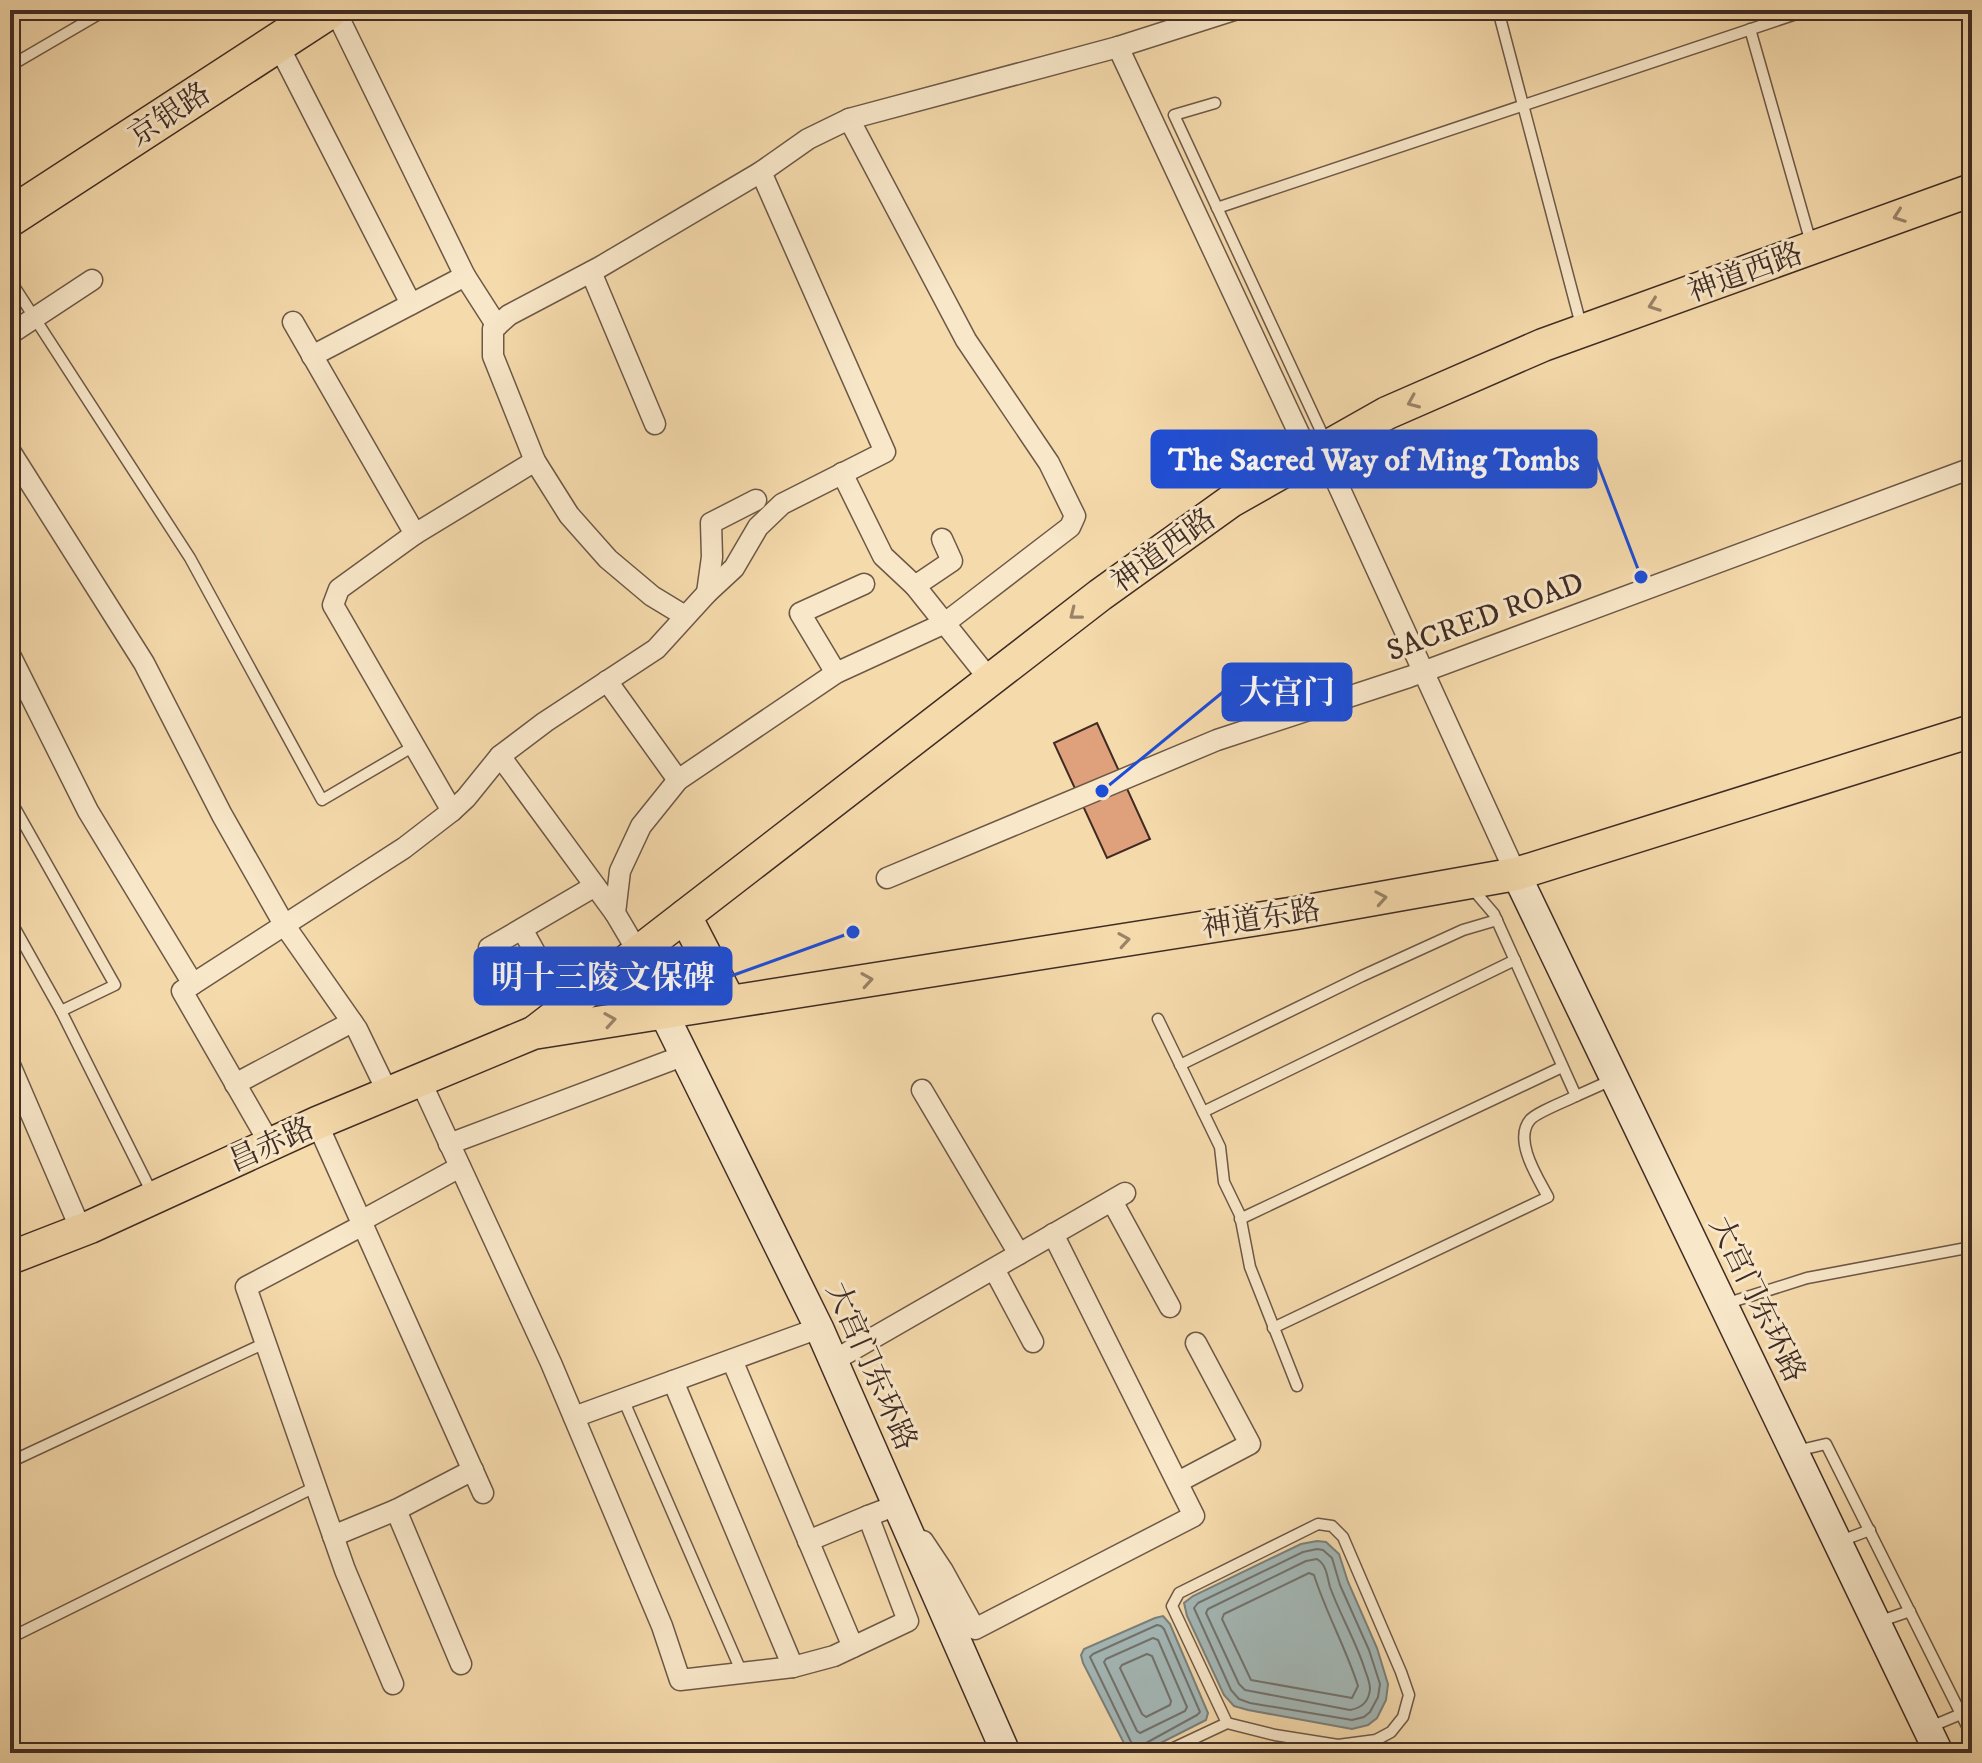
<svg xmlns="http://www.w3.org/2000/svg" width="1982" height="1763" viewBox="0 0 1982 1763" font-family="'IM FELL DW Pica','Noto Serif SC',serif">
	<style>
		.water { fill: #a3b7b6; stroke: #7b7f7c; stroke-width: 2 }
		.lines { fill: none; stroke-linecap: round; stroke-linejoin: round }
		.shore { stroke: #72726e; stroke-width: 2 }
		.building { fill: #dfa17c; stroke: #402c25; stroke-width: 2 }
		.lane-casing { stroke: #6d5847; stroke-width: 13 }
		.street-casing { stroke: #6d5847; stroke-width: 23 }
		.secondary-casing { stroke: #402c25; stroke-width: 31 }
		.primary-casing { stroke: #402c25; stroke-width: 35 }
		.highway-casing { stroke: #402c25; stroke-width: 41 }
		.lane { stroke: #f8e7c9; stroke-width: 10 }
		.street { stroke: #f8e7c9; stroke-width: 20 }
		.secondary { stroke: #f8e7c9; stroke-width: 28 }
		.primary { stroke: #f5daac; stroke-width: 32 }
		.highway { stroke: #f5daac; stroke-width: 38 }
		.oneway { stroke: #9a8368 }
		.labels { text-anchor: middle; stroke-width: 6; stroke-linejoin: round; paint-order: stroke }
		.street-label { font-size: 30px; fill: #402c25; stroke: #f8e7c9 }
		.leader { fill: none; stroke: #1d4ed8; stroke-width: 3 }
		.callout-dot { fill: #1d4ed8; stroke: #f8e7c9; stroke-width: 3 }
		.callout { fill: #1d4ed8; stroke: #1d4ed8; stroke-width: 3 }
		.callout-label { font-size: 32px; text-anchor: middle; font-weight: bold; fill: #fff }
	</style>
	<rect width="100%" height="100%" fill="#f5daac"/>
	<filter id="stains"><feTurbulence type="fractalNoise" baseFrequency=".0025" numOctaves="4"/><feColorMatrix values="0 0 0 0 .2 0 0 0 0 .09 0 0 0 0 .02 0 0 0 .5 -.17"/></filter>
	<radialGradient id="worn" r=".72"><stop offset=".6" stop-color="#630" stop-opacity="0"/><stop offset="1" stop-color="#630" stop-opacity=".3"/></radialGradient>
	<g class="water">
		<path d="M1317,1541l9,1 13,12 9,28 29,66 11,36 -2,16 -9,18 -9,7 -16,4 -104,-19 -14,-4 -10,-11 -37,-79 -3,-13 9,-7 108,-52z"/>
		<path d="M1163,1616l7,8 38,89 -2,7 -65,33h-12l-46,-90 -2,-8 3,-6 71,-31z"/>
	</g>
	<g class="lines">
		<g class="shore">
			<path d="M1317,1549l6,1 9,8 8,27 29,65 11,34 -2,13 -8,15 -6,5 -12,3 -102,-17 -11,-4 -8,-9 -37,-82 4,-5 105,-51z"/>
			<path d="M1317,1559c10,6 10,18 13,28 10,28 26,54 35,83 2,6 5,12 5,19 -1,12 -8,19 -20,21l-105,-20 -6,-6 -33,-71 2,-4 98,-48z"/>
			<path d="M1309,1573l5,2c12,38 32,73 44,111l-6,12 -101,-18 -29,-61 2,-5z"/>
			<path d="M1157,1625l4,1 3,3 36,83 -3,3 -60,33 -6,-6 -41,-85 3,-3z"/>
			<path d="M1153,1638l5,2 29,67 -2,4 -45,22 -3,-2 -33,-69 2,-3z"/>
			<path d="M1147,1654l5,2 19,45 -1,4 -24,12 -4,-3 -22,-46 2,-3z"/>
		</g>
	</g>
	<path class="building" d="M1097,723l53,116 -43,19 -53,-115z"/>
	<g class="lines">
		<g class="lane-casing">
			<g id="lane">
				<path d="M1498,10l83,315"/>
				<path d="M1750,29l61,214"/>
				<path d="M10,66l96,-56"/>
				<path d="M1215,103l-41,12 153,329"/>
				<path d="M1217,208l591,-198"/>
				<path d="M10,280l180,278 132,242 92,-54"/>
				<path d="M10,799l105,186 -54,26 91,182"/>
				<path d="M10,920l51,91"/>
				<path d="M1158,1019l62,128 4,35 16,33 10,52 47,119"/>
				<path d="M1180,1065l182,-89 101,-46 34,-10"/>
				<path d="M1576,1096l38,-17"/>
				<path d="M1203,1112l312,-152"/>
				<path d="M1240,1219l322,-152"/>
				<path d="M1725,1304l82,-26 165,-31"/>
				<path d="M1273,1328l275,-131c-10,-19 -35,-57 -18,-77 5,-7 36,-19 46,-24l-82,-182 -23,-27"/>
				<path d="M623,1399l119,274"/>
				<path d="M1796,1451l30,-7 146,292"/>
				<path d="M10,1462l255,-119"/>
				<path d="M1838,1542l32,-12"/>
				<path d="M1878,1622l32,-11"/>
				<path d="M10,1638l305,-151"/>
				<path d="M1930,1727l31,-13"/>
				<path d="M1163,1753l64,-30 48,12 63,10 38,-5 15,-8 12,-15 6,-22 -8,-23 -58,-135 -11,-11 -14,-2 -139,69 -7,13 55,117"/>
			</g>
		</g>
		<g class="street-casing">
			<g id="street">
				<path d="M335,10l130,266"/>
				<path d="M274,37l137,267"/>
				<path d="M1118,47l192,410"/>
				<path d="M849,119l269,-72 116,-37"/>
				<path d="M591,272l64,152"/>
				<path d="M293,322l122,212"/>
				<path d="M10,334l82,-54"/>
				<path d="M312,356l153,-80 32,50"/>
				<path d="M1322,450l194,424"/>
				<path d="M10,451l134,212 78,152 63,111 72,103 31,64"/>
				<path d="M842,473l41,83 32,30"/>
				<path d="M942,539l10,22 -37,25 75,94"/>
				<path d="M707,593l5,-36 -1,-34 45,-23"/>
				<path d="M10,655l78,156 105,173 -11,7 88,153"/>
				<path d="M836,673l-36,-60 64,-29"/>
				<path d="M607,681l71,99"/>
				<path d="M500,756l115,157"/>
				<path d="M452,811l-119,-206 6,-16 76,-55 120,-73"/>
				<path d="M887,878l330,-138 192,-63 563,-209"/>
				<path d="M522,929l44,79"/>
				<path d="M489,948l106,-62"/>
				<path d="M638,952l-23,-39 5,-42 21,-45 37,-46 158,-107 109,-50 125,-96 5,-11 -26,-53 -83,-123 -117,-221 -41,20 -47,33 -161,95 -91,48 -16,14v27l42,105 34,54 39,44 44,37 33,20"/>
				<path d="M193,984l211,-136 48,-37 14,-13 34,-42 45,-34 111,-73 51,-56 27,-25 24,-41 24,-23 103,-52 -124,-280"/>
				<path d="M10,1065l71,165"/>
				<path d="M420,1080l131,283 111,263 18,54 113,-13 41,-11 74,-35 -40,-105 29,-11 7,10"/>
				<path d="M235,1084l117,-62"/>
				<path d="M922,1090l97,164"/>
				<path d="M317,1123l166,370"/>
				<path d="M449,1144l236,-89"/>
				<path d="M1112,1201l58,106"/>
				<path d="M361,1221l99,-54"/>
				<path d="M363,1225l-117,62 99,283 48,114"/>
				<path d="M994,1269l39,73"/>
				<path d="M732,1360l121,287"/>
				<path d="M833,1361l292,-168"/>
				<path d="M673,1381l120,286"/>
				<path d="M574,1417l245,-89"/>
				<path d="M1178,1482l72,-38 -54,-101"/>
				<path d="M396,1510l65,154"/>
				<path d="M333,1536l63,-26 77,-40"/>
				<path d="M808,1541l60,-25"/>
				<path d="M923,1541l20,30 32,58 219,-113 -141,-282"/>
			</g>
		</g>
		<g class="secondary-casing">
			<g id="secondary">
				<path d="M1516,874l423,879"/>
				<path d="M663,1012l156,316 187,425"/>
			</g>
		</g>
		<g class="primary-casing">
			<g id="primary">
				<path d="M685,916l44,85"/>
				<path d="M536,1031l564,-436 131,-94 156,-88 156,-68 429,-155"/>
				<path d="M10,1258l80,-31 227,-104 216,-90 763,-120 220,-39 456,-143"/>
			</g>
		</g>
		<g class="highway-casing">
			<path id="highway" d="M10,217l318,-207"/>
		</g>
		<use href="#lane" class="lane"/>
		<use href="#street" class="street"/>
		<use href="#secondary" class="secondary"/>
		<use href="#primary" class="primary"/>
		<use href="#highway" class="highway"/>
	</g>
	<defs><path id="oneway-chevron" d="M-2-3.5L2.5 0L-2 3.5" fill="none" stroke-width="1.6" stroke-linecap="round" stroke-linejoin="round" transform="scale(2)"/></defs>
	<g class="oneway">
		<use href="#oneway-chevron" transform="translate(1899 216) rotate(160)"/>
		<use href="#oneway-chevron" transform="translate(1654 305) rotate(160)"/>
		<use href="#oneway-chevron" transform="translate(1413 402) rotate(157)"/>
		<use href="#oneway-chevron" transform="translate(1075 614) rotate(142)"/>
		<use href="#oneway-chevron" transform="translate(1381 898) rotate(-10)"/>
		<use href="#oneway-chevron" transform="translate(1124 940) rotate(-9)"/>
		<use href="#oneway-chevron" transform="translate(867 980) rotate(-9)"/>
		<use href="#oneway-chevron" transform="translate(610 1020) rotate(-9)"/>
	</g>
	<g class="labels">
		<g class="street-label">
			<text transform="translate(169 114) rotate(-33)" y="10">京银路</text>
			<text transform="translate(1745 272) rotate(-20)" y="10">神道西路</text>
			<text transform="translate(1163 550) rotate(-36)" y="10">神道西路</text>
			<text transform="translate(1485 616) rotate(-20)" y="10">SACRED ROAD</text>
			<text transform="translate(1261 918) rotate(-9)" y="10">神道东路</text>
			<text transform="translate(271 1144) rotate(-24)" y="10">昌赤路</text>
			<text transform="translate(1758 1299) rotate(64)" y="10">大宫门东环路</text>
			<text transform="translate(872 1366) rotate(66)" y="10">大宫门东环路</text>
		</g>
	</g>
	<path class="leader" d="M1641 577L1596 459M1102 791L1223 692M853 932L731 976"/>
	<g class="callout-dot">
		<circle cx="1641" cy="577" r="8"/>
		<circle cx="1102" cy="791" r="8"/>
		<circle cx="853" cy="932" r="8"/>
	</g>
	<g class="callout">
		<rect x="1152" y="431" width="444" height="56" rx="8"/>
		<rect x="1223" y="664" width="128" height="56" rx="8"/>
		<rect x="475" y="948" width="256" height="56" rx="8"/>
	</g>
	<g class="callout-label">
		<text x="1374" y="470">The Sacred Way of Ming Tombs</text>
		<text x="1287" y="703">大宫门</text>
		<text x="603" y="988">明十三陵文保碑</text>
	</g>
	<rect width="1982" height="1763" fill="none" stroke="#f5daac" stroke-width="40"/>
	<rect x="12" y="12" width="1958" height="1739" fill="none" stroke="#402c25" stroke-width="4"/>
	<rect x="20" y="20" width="1942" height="1723" fill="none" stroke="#402c25" stroke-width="2"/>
	<rect width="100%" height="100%" filter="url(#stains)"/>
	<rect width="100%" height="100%" fill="url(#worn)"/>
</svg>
